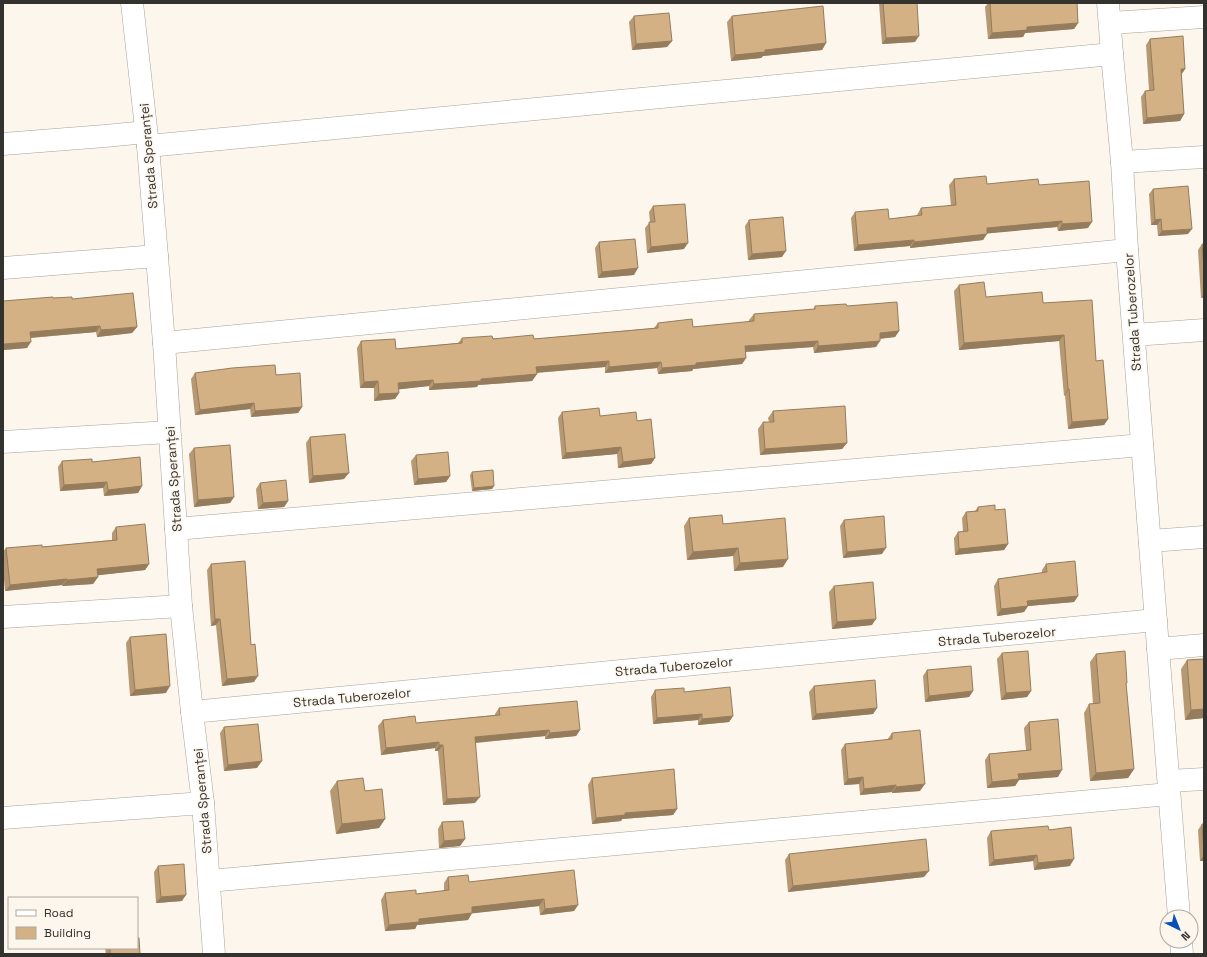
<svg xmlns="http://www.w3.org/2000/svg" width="1207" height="957" viewBox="0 0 1207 957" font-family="'Space Grotesk',sans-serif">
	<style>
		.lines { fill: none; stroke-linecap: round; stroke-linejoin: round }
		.street-casing { stroke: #a8a199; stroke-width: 23 }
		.street { stroke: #fff; stroke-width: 22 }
		.wall { fill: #b69872 }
		.shaded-wall { fill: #947c5c }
		.building { fill: #d4b184; stroke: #947c5c }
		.labels { text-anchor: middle; stroke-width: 3; stroke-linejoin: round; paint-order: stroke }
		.street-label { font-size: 13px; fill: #34322e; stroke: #fdf6ed }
	</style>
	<rect width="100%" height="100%" fill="#fdf6ed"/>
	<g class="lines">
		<g class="street-casing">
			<g id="street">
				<path d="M132,3l16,143 16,197 17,263 11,106 11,91 11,151"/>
				<path d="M1108,3l4,51 10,108 5,88 52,667"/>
				<path d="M1110,23l94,-6"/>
				<path d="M3,144l102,-8 41,-4"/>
				<path d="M148,146l964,-92"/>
				<path d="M1122,162l82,-5"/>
				<path d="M3,268l154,-12"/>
				<path d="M1134,335l70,-5"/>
				<path d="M164,343l963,-93"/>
				<path d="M3,442l166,-10"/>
				<path d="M176,529l966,-84"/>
				<path d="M1150,541l54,-4"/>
				<path d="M3,617l178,-11"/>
				<path d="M1158,649l46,-4"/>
				<path d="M192,712l964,-92"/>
				<path d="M1169,781l35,-2"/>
				<path d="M3,818l200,-15"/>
				<path d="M209,881l960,-87"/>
				<path d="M1181,941l1,13"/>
			</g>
		</g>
		<use href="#street" class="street"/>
	</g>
	<g class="wall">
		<path d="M879,3h38l-2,39 -33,2z"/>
		<path d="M988,3h89l1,20 -4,6 -49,4 -2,4 -35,2 -3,-32z"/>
		<path d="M634,16l38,25 -5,6 -35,3 -3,-28z"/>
		<path d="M732,16l94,27 -4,7 -59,6 -2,2 -30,3 -4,-39z"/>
		<path d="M1150,39l35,30 -4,6 3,39 -4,7 -37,3 -2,-27 4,-6 4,-1 -3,-45z"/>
		<path d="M954,179l33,5 52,1 49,43 -30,3 -1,-4 -70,6 -4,7 -73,8v-2l-56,5 -3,-33 4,-6 34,7 28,-3v-1l4,-7 30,-2 -2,-21z"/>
		<path d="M1153,189l35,45 -30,2 -1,-11h-6l-2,-31z"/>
		<path d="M653,206l31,43 -37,4 -2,-25 5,-6 -1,-10z"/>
		<path d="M749,220l33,37 -34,3 -3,-34z"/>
		<path d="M599,242l35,33 -36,3 -3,-30z"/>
		<path d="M1202,244h2v53l-3,1 -3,-48z"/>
		<path d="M959,285l27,12 57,6 53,58 12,58 -4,6 -36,4 -3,-34 -1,1 -5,-55 -100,9 -5,-59z"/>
		<path d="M53,298l19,1 65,28 -5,6 -35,4 -1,-5 -65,6 -4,10 -24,2z"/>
		<path d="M815,306h32l52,25 -4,6 -15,2 -4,8 -62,6 -1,-6 -67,5v6l-4,6 -49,5 -1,2 -34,3 -1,-6 -52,5v-6l-69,6 1,1 -5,7 -54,4 -1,2 -48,3v-4l-30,3v4l-4,6 -21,2v-13h-14l-3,-40 4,-7 35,8 62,-6 4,-5 72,1 120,-11 4,-5 35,4 56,-5v-2l5,-6 59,-4z"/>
		<path d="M195,373l81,2 26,32 -4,6 -47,4 -1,-8 -55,6 -4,-36z"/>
		<path d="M773,411l74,32 -5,6 -82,6 -2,-26 5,-7h6l-1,-4z"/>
		<path d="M562,412l75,9 18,37 -4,6 -33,4 -1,-14 -55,5 -4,-41z"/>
		<path d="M310,437l34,42 -35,4 -3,-40z"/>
		<path d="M194,448l40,49 -4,6 -36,4 -5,-53z"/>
		<path d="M416,455l34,21 -4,6 -32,3 -3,-24z"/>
		<path d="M62,461l30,1 50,24 -4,7 -34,3 -1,-8 -43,3 -2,-24z"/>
		<path d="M472,472l22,14 -2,3 -20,2 -2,-16z"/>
		<path d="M260,483l28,18 -4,6 -26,2 -2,-20z"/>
		<path d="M978,507l17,3 13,34 -4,6 -49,5 -1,-17 4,-6h5l-1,-14 4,-6 9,-1z"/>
		<path d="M689,518l34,6 60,43 -49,4 -1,-15 -46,4 -3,-34z"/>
		<path d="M844,520l38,34 -39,4 -3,-32z"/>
		<path d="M116,527l33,37 -4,6 -48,5 1,2 -5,7 -31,2v-1l-57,6 -2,-23v-16l3,-4 36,-1 70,-7v-7z"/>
		<path d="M211,564l43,118 -32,4 -6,-61 -5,1 -4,-56z"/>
		<path d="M1046,564l32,32 -4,6 -46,4 -4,6 -27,4 -3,-30 4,-7 44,-6v-3z"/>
		<path d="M834,586l38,39 -40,4 -3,-37z"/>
		<path d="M130,637l36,56 -36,3 -4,-53z"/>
		<path d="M1002,653l29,38 -4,6 -26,3 -4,-41z"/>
		<path d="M1096,654l30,31 8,84 -6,9 -38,3 -6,-68 5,-9h4l-3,-42z"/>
		<path d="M1204,659v59l-19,2 -4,-51 6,-9z"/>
		<path d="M927,670l46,21 -4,6 -44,5 -2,-26z"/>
		<path d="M814,686l63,22 -4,6 -61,6 -3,-28z"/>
		<path d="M655,690l29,2 49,24 -4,6 -31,3v-5l-45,4 -2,-27z"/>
		<path d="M499,708l81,22 -4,6 -31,3v-3l-69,7 -1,60 -32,2 -5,-54h-3v-3l-54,7 -3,-29 5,-6 33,3 79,-8v-1z"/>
		<path d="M1029,722l29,55 -39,3 -4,6 -28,2 -2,-28 4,-6 37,-4 -2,-22z"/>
		<path d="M224,727l33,41 -33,3 -4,-38z"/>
		<path d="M892,733l28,58 -28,2v-1l-32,3 -1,-11 -15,1 -3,-35 4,-6 42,-4z"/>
		<path d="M592,778l85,31 -4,6 -51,4 -1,2 -29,3 -4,-39z"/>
		<path d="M337,781l28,10 20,28 -6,9 -43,6 -6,-43z"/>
		<path d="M442,822l23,17 -5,7 -21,2 -1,-19z"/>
		<path d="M1202,824h2v37h-4l-2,-31z"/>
		<path d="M1049,830l21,36 -36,4 -1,-9 -44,5 -2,-28 4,-7z"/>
		<path d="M789,854l135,23 -136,15 -3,-32z"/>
		<path d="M158,866l24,35 -26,2 -2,-31z"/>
		<path d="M448,877l21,5 109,23 -4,6 -34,4 -1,-9 -67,7 -4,7 -51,5 -2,4 -30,2 -4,-31 4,-7 31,1 28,-3v-8z"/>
		<path d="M105,948h32l3,6h-34z"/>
	</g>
	<g class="shaded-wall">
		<path d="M1078,23l-4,6 -49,4 -2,4 -35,2 4,-6 35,-6z"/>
		<path d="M919,36l-4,6 -33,2 4,-6z"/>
		<path d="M672,41l-5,6 -35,3 4,-6z"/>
		<path d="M826,43l-4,7 -59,6 -2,2 -30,3 4,-6 30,-5z"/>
		<path d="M1181,69h4l-4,6z"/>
		<path d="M1184,114l-4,7 -37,3 4,-6z"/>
		<path d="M1161,219l-4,6h-6l4,-5z"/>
		<path d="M1062,221l-5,6 -75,7 5,-6z"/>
		<path d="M1092,222l-4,6 -30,3 4,-7z"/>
		<path d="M1192,229l-4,5 -30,2 4,-5z"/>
		<path d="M987,234l-4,6 -73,8 4,-6z"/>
		<path d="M914,240l-4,6 -56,5 4,-6z"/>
		<path d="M688,243l-4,6 -37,4 4,-6z"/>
		<path d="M786,251l-4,6 -34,3 4,-6z"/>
		<path d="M638,268l-4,7 -36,3 4,-6z"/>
		<path d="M1204,294v3l-3,1z"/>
		<path d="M100,326l-4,6 -70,6 4,-6z"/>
		<path d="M137,327l-5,6 -35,4 4,-7z"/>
		<path d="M899,331l-4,6 -20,2 5,-6z"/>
		<path d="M1064,335l-5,6 -100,9 5,-7z"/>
		<path d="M818,341l-5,6 -72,5 4,-6z"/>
		<path d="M880,341l-4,6 -62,6 4,-7z"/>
		<path d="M31,342l-4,6 -24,2v-6z"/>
		<path d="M746,358l-4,6 -49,5 -1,2 -34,3 4,-6 34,-5z"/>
		<path d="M609,361l-4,6 -73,6 4,-6z"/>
		<path d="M661,362l-4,6 -52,5 4,-6z"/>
		<path d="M537,374l-5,7 -54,4 -1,2 -48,3 5,-6z"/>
		<path d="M433,380l-4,6 -35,4 4,-7z"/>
		<path d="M378,381l-4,7h-14l4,-6z"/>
		<path d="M1068,389h1l-4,6 -1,1z"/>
		<path d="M399,393l-4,6 -21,2 5,-7z"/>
		<path d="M254,403l-4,6 -55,6 5,-5z"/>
		<path d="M302,407l-4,6 -47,4 4,-6z"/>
		<path d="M1108,419l-4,6 -36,4 4,-7z"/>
		<path d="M847,443l-5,6 -82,6 5,-6z"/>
		<path d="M621,447l-4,7 -55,5 4,-6z"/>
		<path d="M655,458l-4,6 -33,4 5,-6z"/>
		<path d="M349,473l-5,6 -35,4 4,-7z"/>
		<path d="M450,476l-4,6 -32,3 4,-6z"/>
		<path d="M107,482l-4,6 -43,3 4,-6z"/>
		<path d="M142,486l-4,7 -34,3 4,-6z"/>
		<path d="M494,486l-2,3 -20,2 2,-3z"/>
		<path d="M234,497l-4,6 -36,4 4,-7z"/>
		<path d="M288,501l-4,6 -26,2 5,-6z"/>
		<path d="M1008,544l-4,6 -49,5 4,-6z"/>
		<path d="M738,548l-5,8 -46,4 6,-8z"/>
		<path d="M886,548l-4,6 -39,4 4,-6z"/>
		<path d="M788,559l-5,8 -49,4 6,-8z"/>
		<path d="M149,564l-4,6 -53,6 5,-7z"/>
		<path d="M98,577l-5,7 -31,2 5,-6z"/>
		<path d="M67,579l-5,6 -57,6 5,-6z"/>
		<path d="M1078,596l-4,6 -46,4 -4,6 -27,4 4,-7 26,-8z"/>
		<path d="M215,619h5l-4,6 -5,1z"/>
		<path d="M876,619l-4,6 -40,4 5,-7z"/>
		<path d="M258,676l-4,6 -32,4 5,-7z"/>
		<path d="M170,686l-4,7 -36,3 5,-6z"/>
		<path d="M973,691l-4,6 -44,5 4,-6z"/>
		<path d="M1031,691l-4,6 -26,3 5,-7z"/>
		<path d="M877,708l-4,6 -61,6 4,-6z"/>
		<path d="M1204,709v9l-19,2 6,-10z"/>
		<path d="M702,714l-4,6 -45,4 4,-6z"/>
		<path d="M733,716l-4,6 -31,3 4,-6z"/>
		<path d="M549,730l-4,6 -74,7 4,-6z"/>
		<path d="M580,730l-4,6 -31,3 5,-6z"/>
		<path d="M439,742l-4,6 -54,7 5,-7z"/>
		<path d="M439,745h4l-5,6h-3z"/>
		<path d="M262,761l-5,7 -33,3 4,-6z"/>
		<path d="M1134,769l-6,9 -38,3 6,-8z"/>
		<path d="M1062,770l-4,7 -39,3 -4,6 -28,2 5,-6 26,-8z"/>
		<path d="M863,777l-4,7 -15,1 4,-6z"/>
		<path d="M925,784l-5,7 -28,2 4,-6z"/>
		<path d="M896,785l-4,7 -32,3 4,-6z"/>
		<path d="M480,797l-5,6 -32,2 4,-6z"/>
		<path d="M677,809l-4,6 -51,4 -1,2 -29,3 4,-6 29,-5z"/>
		<path d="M385,819l-6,9 -43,6 6,-10z"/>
		<path d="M465,839l-5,7 -21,2 5,-7z"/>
		<path d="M1037,855l-4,6 -44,5 5,-6z"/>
		<path d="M1204,855v6h-4z"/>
		<path d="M1074,859l-4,7 -36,4 4,-7z"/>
		<path d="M929,871l-5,6 -136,15 5,-6z"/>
		<path d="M186,895l-4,6 -26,2 5,-6z"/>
		<path d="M544,899l-5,7 -72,8 5,-7z"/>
		<path d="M578,905l-4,6 -34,4 5,-6z"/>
		<path d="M472,913l-4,7 -51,5 -2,4 -30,2 4,-6 30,-6z"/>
	</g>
	<g class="building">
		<path d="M883,3h34l2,33 -33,2z"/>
		<path d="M990,3h87l1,20 -51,4v3l-35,3z"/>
		<path d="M823,6l3,37 -61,7v2l-30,3 -3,-39z"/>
		<path d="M669,13l3,28 -36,3 -2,-28z"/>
		<path d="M1183,36l2,33h-4l3,45 -37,4 -2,-27 9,-1 -4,-51z"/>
		<path d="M986,176l1,8 51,-5 1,6 50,-4 3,41 -30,2v-3l-75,7v6l-73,8v-2l-56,5 -3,-33 33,-3 1,10 33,-4 -1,-7 35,-3 -2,-26z"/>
		<path d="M1188,186l4,43 -30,2 -1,-12 -6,1 -2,-31z"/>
		<path d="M685,204l3,39 -37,4 -2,-25h6l-2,-16z"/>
		<path d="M783,217l3,34 -34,3 -3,-34z"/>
		<path d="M635,239l3,29 -36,4 -3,-30z"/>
		<path d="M1202,244h2v26z"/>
		<path d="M984,282l2,15 56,-5 1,11 49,-3 4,61 7,-1 5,59 -36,3 -3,-33h-1l-4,-54 -100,8 -5,-58z"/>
		<path d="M133,293l4,34 -36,3 -1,-4 -70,6 1,10 -28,2v-43l50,-4v1l19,-1v2z"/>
		<path d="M897,302l2,29 -19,2v8l-62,5v-5l-73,5 1,12 -50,5v2l-34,3 -1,-6 -52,5v-6l-73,6 1,7 -56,5v2l-47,3 -1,-4 -35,3 1,10 -20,1 -1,-13 -14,1 -3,-41 34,-2 1,10 66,-6v-5l30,-2 1,3 40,-4 1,4 124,-11v-5l34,-4 1,8 61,-6v-7l61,-5v-3l31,-2 1,2z"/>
		<path d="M275,365l1,10 24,-2 2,34 -47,4 -1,-8 -54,7 -5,-37 37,-5z"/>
		<path d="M845,406l2,37 -82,6 -2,-27h11l-1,-11z"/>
		<path d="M599,408l1,8 36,-4 1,9 14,-2 4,39 -32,4 -2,-15 -55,6 -4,-41z"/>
		<path d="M345,434l4,39 -36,3 -3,-39z"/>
		<path d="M230,445l4,52 -36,3 -4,-52z"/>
		<path d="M448,452l2,24 -32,3 -2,-24z"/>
		<path d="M140,457l2,29 -34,4 -1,-8 -43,3 -2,-24 30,-2v3z"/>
		<path d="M493,470l1,16 -20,2 -2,-16z"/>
		<path d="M286,480l2,21 -25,2 -3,-20z"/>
		<path d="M995,505v5l10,-1 3,35 -49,5 -1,-17 10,-1 -2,-19 12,-1v-4z"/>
		<path d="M722,515l1,9 62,-6 3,41 -48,4 -2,-15 -45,4 -4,-34z"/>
		<path d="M884,516l2,32 -39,4 -3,-32z"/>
		<path d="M145,524l4,40 -52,5 1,8 -31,3v-1l-57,6 -4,-37 36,-3v2l75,-7 -1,-13z"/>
		<path d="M245,561l6,84 4,-1 3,32 -31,3 -7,-60h-5l-4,-55z"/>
		<path d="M1075,561l3,35 -51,5 1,5 -27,3 -3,-30 49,-7 -1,-8z"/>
		<path d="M873,582l3,37 -39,3 -3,-36z"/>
		<path d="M166,634l4,52 -35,4 -5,-53z"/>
		<path d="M1028,651l3,40 -25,2 -4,-40z"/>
		<path d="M1125,651l2,32h-1l8,86 -38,4 -7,-69 11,-1 -4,-49z"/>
		<path d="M1204,659v50l-13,1 -4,-50z"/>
		<path d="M971,666l2,25 -44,5 -2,-26z"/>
		<path d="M875,680l2,28 -61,6 -2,-28z"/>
		<path d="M730,687l3,29 -31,3v-5l-45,4 -2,-28 29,-2v4z"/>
		<path d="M577,701l3,29 -30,3 -1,-3 -74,7 5,60 -33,2 -4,-54h-4v-3l-53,6 -3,-28 32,-4 1,7 84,-8 -1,-7z"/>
		<path d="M1058,719l4,51 -44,4 1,5 -27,3 -3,-28 42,-4 -2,-28z"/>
		<path d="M258,724l4,37 -34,4 -4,-38z"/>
		<path d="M920,730l5,54 -29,3v-2l-32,4 -1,-12 -15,2 -3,-35 47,-5v-6z"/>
		<path d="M674,769l3,40 -52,4v2l-29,3 -4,-40z"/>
		<path d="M363,778l2,13 17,-2 3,30 -43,5 -5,-43z"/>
		<path d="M463,821l2,18 -21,2 -2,-19z"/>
		<path d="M1202,824h2v28z"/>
		<path d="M1048,826l1,4 22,-3 3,32 -36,4 -1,-8 -43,5 -3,-29z"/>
		<path d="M926,839l3,32 -136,15 -4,-32z"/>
		<path d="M184,864l2,31 -25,2 -3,-31z"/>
		<path d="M574,870l4,35 -33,4 -1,-10 -72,8v6l-53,6v3l-30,3 -4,-32 31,-3v4l33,-4 -1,-13 20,-2 1,7z"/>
		<path d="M137,938h2l1,16h-30v-6h27z"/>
	</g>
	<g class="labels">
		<g class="street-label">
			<text transform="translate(148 156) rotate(-95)" y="5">Strada Speranței</text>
			<text transform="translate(1132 312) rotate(-94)" y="5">Strada Tuberozelor</text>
			<text transform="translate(173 479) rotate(-94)" y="5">Strada Speranței</text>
			<text transform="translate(997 636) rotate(-5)" y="5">Strada Tuberozelor</text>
			<text transform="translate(674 666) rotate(-5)" y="5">Strada Tuberozelor</text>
			<text transform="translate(352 697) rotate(-5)" y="5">Strada Tuberozelor</text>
			<text transform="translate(202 801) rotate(-95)" y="5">Strada Speranței</text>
		</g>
	</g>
	<rect width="1207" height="957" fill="none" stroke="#34322e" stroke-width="8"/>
	<rect x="8" y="897" width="130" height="52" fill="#fdf6ed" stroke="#ada8a1"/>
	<rect x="16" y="910" width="20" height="6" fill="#ffffff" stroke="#ada8a1"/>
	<text x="44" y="917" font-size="12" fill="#34322e">Road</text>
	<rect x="16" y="927" width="20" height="12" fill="#d4b184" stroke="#ada8a1"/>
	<text x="44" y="937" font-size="12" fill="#34322e">Building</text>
	<g transform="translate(1179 929) rotate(137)"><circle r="19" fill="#fdf6ed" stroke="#ada8a1"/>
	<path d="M0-3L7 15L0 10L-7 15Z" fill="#084fba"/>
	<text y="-6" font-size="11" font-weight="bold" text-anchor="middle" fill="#34322e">N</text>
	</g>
</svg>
